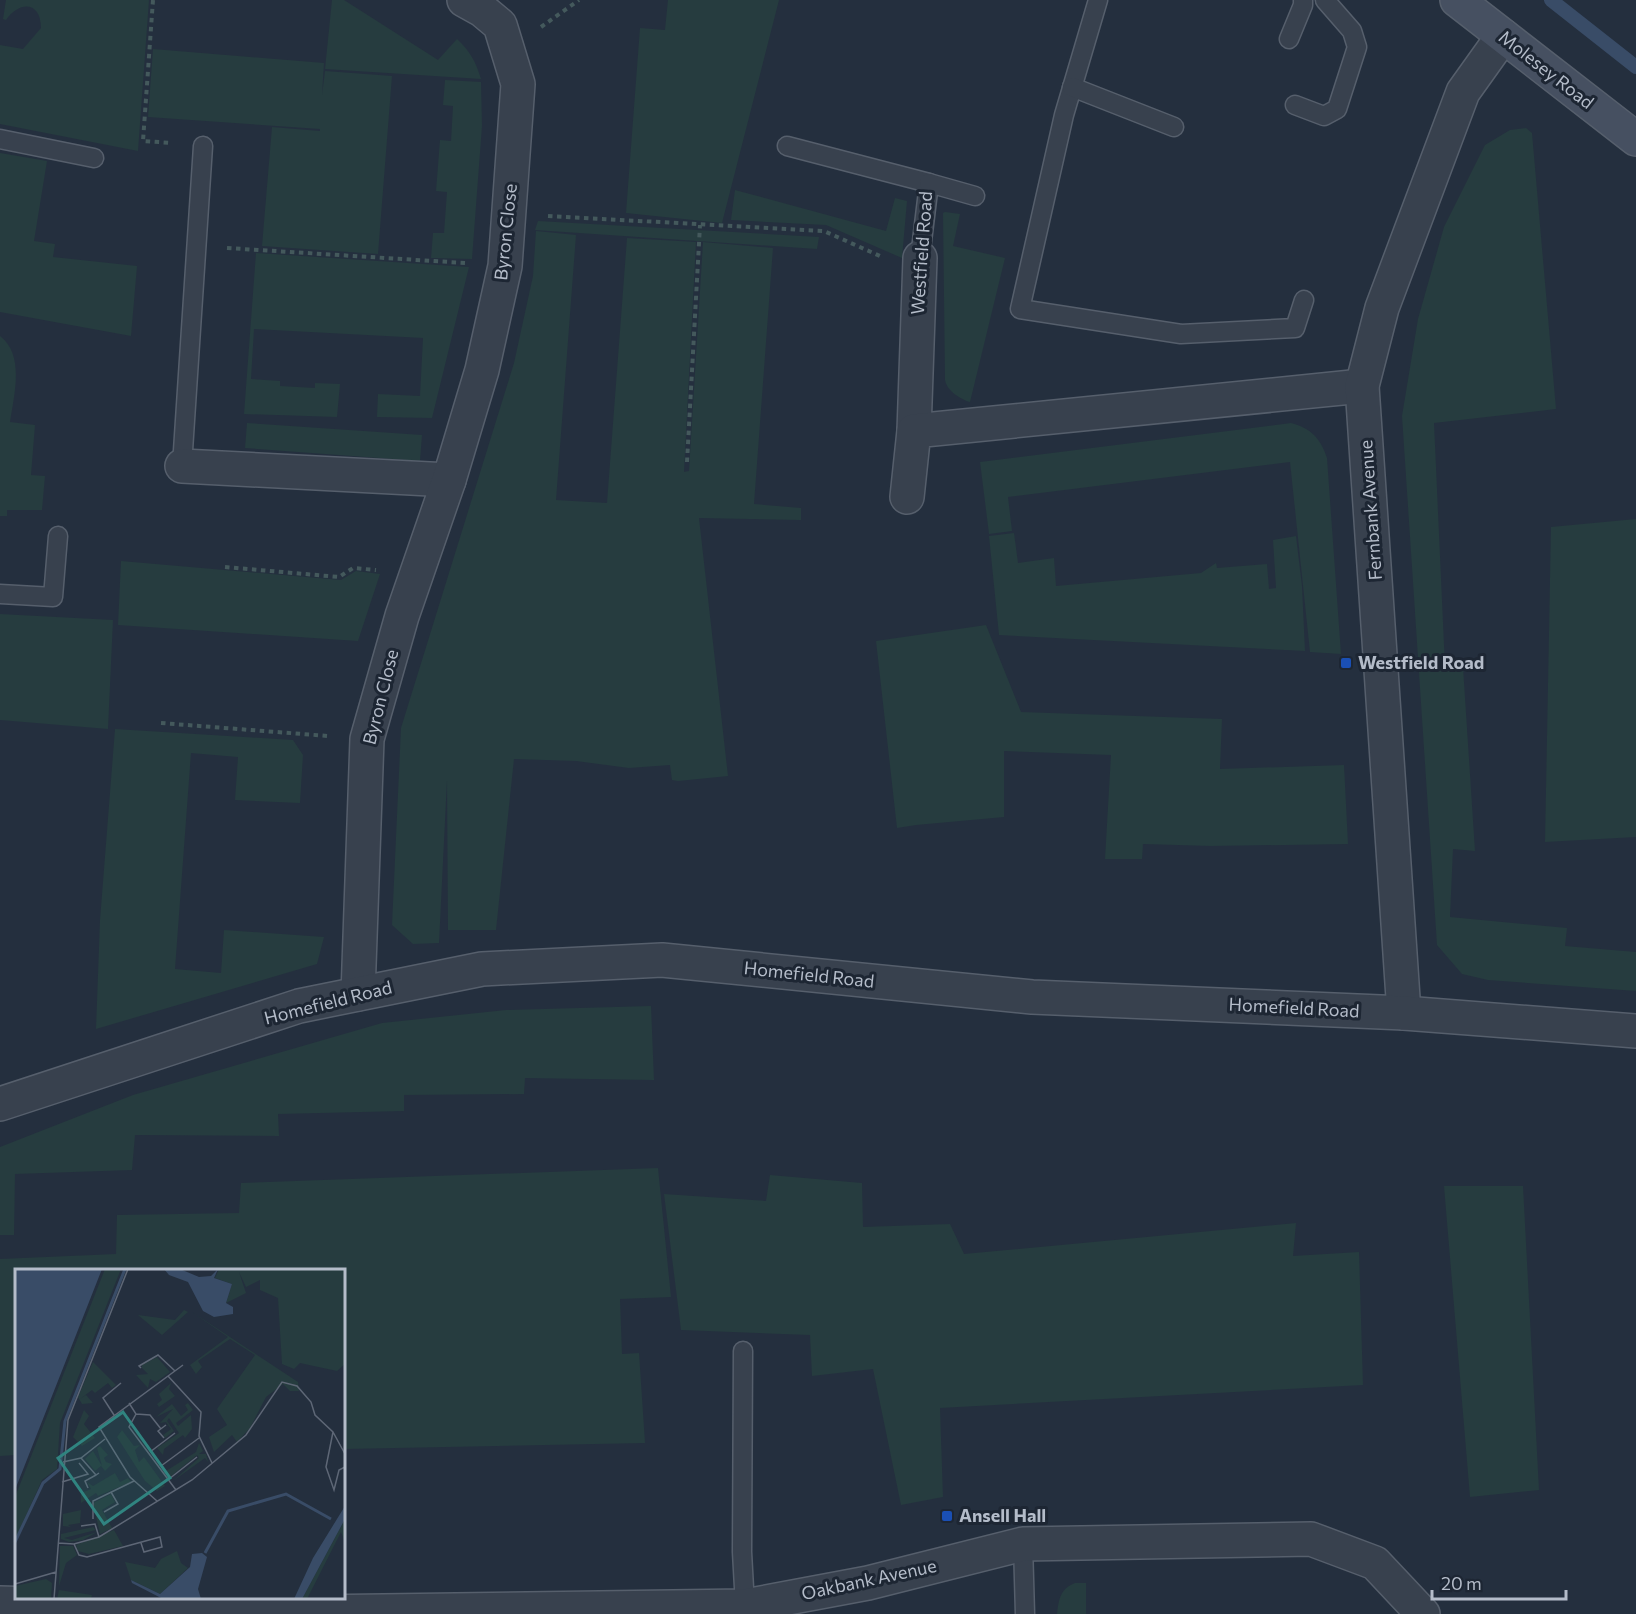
<svg xmlns="http://www.w3.org/2000/svg" width="1636" height="1614" viewBox="0 0 1636 1614" font-family="Commissioner,sans-serif">
	<style>
		.green { fill: #263c3f }
		.lines { fill: none; stroke-linecap: round; stroke-linejoin: round }
		.stream { stroke: #394c67; stroke-width: 14 }
		.lane-casing { stroke: #565f6c; stroke-width: 21 }
		.street-casing { stroke: #565f6c; stroke-width: 36 }
		.secondary-casing { stroke: #565f6c; stroke-width: 36 }
		.path { stroke: #44595c; stroke-width: 4; stroke-dasharray: 4.5 4.5; stroke-linecap: butt }
		.lane { stroke: #38414e; stroke-width: 18 }
		.street { stroke: #38414e; stroke-width: 33 }
		.secondary { stroke: #465061; stroke-width: 33 }
		.transit-dot { fill: #1a4fb4; stroke: #1d2633; stroke-width: 2 }
		.labels { text-anchor: middle; stroke-width: 6; stroke-linejoin: round; paint-order: stroke }
		.street-label { font-size: 18px; fill: #b4bcc9; stroke: #1d2633 }
		.poi-label { font-size: 18px; font-weight: bold; fill: #b4bcc9; stroke: #1d2633; text-anchor: start }
		.inset-river { fill: none; stroke: #394c67; stroke-width: 3 }
		.inset-road { fill: none; stroke: #5e6776; stroke-width: 1.5 }
		.view { fill: #308480; fill-opacity: 0.15; stroke: #308480; stroke-width: 3 }
		.inset-edge { fill: none; stroke: #b4bcc9; stroke-width: 3 }
	</style>
	<rect width="100%" height="100%" fill="#242f3e"/>
	<g class="green">
		<path d="M6,0h143l-11,151 -138,-27v-79l23,4 18,-21c0,-26 -21,-28 -35,-8l-3,-1z"/>
		<path d="M332,0h12l94,60 19,-21c13,12 19,23 24,40l-156,-10z"/>
		<path d="M668,0h111l-57,223 -96,-10 14,-185 25,2z"/>
		<path d="M153,49l171,14 -2,32 3,-24 67,5 -14,178 -116,-8 10,-119 48,4v-2l-172,-12z"/>
		<path d="M445,80l36,2 1,44 -10,133 -41,-1 2,-25h11l3,-41 -11,-1 4,-51 11,1 2,-35 -10,-1z"/>
		<path d="M1526,128l6,5 24,276 -122,14 11,244h18l12,184 -22,-2 -3,68 117,11 -2,18 71,6v39l-148,-11 -26,-6 -25,-29 -35,-529 16,-97 26,-92 41,-82 25,-15z"/>
		<path d="M0,153l47,8 -13,80 21,3 -2,13 84,9 -6,70 -131,-24z"/>
		<path d="M735,190l151,41 9,-33 12,3 -5,57 -76,-33 -95,-5z"/>
		<path d="M945,212l15,2 -7,32 52,12 -35,144c-10,-3 -23,-11 -25,-22l-2,-167z"/>
		<path d="M538,221l281,16 -2,12 -282,-19z"/>
		<path d="M536,231l40,4 -20,265 51,3 20,-265 69,4 -12,230 5,-1 14,-229 70,6 -19,256 47,4v12l-102,-2 29,258 -50,5 -6,-1 -2,-15 -41,3 -53,-7 -62,-2 -18,171h-48l-1,-150 -8,163 -26,1 -21,-19 9,-197 113,-365 19,-87z"/>
		<path d="M256,253l213,14 -37,151 -55,-1 1,-23 42,2 3,-58 -169,-9 -3,50 29,2v5l35,2v-5l25,1 -3,33 -93,-3z"/>
		<path d="M0,336c25,19 14,59 10,86l25,3 -4,50 14,1 -3,34h-35v6h-7z"/>
		<path d="M247,423l175,12 -2,26 -175,-13z"/>
		<path d="M1291,423c20,5 30,16 36,35l14,196 -31,-2 -20,-190 -282,35 4,34 -23,3 -9,-72z"/>
		<path d="M1636,519v318l-91,5 6,-315z"/>
		<path d="M1014,533l4,30 36,-5 2,28 145,-13 15,-10 1,5 50,-4 2,25 7,-1 -3,-48 23,-4 6,50 3,65 -306,-16 -10,-99z"/>
		<path d="M121,561l220,19 15,-9 24,3 -22,67 -240,-16z"/>
		<path d="M0,614l113,6 -5,109 -108,-9z"/>
		<path d="M986,625l35,87 201,7 -2,50 124,-4 4,79 -137,2 -68,-2 -1,15h-37l6,-104 -107,-4v66l-88,8 -19,3 -21,-187z"/>
		<path d="M115,729l178,11 10,15 -3,48 -65,-3 3,-43 -47,-4 -16,216 46,4 3,-43 100,7 -7,27 -221,65 4,-109z"/>
		<path d="M651,1006l3,74 -129,-2 -1,16 -120,1v16l-126,3 1,22 -144,-1 -3,35 -117,4 -1,61h-14v-88l133,-52 249,-72 124,-13z"/>
		<path d="M658,1168l13,129 -51,2 2,55 17,-1 6,90 -301,6v-179h-328v185l-16,1v-197l116,-5 1,-39 122,-2 2,-30z"/>
		<path d="M770,1175l92,8 1,44 87,-3 14,30 332,-31 -3,33 66,-4 4,133 -423,23 3,89 -42,8 -28,-136 -61,7 -2,-41 -129,-5 -17,-136 102,7z"/>
		<path d="M1444,1186h79l16,304 -69,7z"/>
		<path d="M1075,1583h11v31h-29c2,-15 3,-25 18,-31z"/>
	</g>
	<g class="lines">
		<path class="stream" d="M1551,0l85,67"/>
		<g class="lane-casing">
			<g id="lane">
				<path d="M1098,0l-34,115 -44,194 161,25 114,-6 9,-28"/>
				<path d="M1289,39l14,-34v-5"/>
				<path d="M1072,87l102,40"/>
				<path d="M1295,105l29,11 13,-7 20,-62 -5,-16 -27,-31"/>
				<path d="M0,139l94,19"/>
				<path d="M787,146l142,37 -9,75"/>
				<path d="M929,183l46,13"/>
				<path d="M182,466l21,-320"/>
				<path d="M0,594l53,3 5,-61"/>
				<path d="M743,1351l-1,201 3,54"/>
				<path d="M1023,1544l2,70"/>
			</g>
		</g>
		<g class="street-casing">
			<g id="street">
				<path d="M914,431l6,-173"/>
				<path d="M182,466l267,14"/>
				<path d="M907,497l7,-66 448,-45"/>
				<path d="M358,994l9,-255 35,-123 47,-136 33,-110 23,-104 13,-182 -18,-59 -18,-15 -18,-10"/>
				<path d="M1404,1013l-42,-627 20,-78 81,-216 40,-56"/>
				<path d="M0,1104l299,-98 183,-37 180,-9 370,37 372,16 232,18"/>
				<path d="M0,1603l311,9 434,-6 123,-23 155,-39 288,-5 64,24 48,51"/>
			</g>
		</g>
		<g class="secondary-casing">
			<path id="secondary" d="M1457,0l179,139"/>
		</g>
		<g class="path">
			<path d="M153,0l-10,141 29,2"/>
			<path d="M541,27l38,-27"/>
			<path d="M548,216l276,15 56,25"/>
			<path d="M227,248l238,15"/>
			<path d="M687,462l13,-237"/>
			<path d="M225,567l114,10 14,-9 23,2"/>
			<path d="M161,723l167,13"/>
		</g>
		<use href="#lane" class="lane"/>
		<use href="#street" class="street"/>
		<use href="#secondary" class="secondary"/>
	</g>
	<g class="transit-dot">
		<rect x="1340" y="657" width="12" height="12" rx="3"/>
		<rect x="941" y="1510" width="12" height="12" rx="3"/>
	</g>
	<g class="labels">
		<g class="street-label">
			<text transform="translate(1546 70) rotate(38)" y="6">Molesey Road</text>
			<text transform="translate(506 232) rotate(-84)" y="6">Byron Close</text>
			<text transform="translate(922 253) rotate(-86)" y="6">Westfield Road</text>
			<text transform="translate(1371 510) rotate(-94)" y="6">Fernbank Avenue</text>
			<text transform="translate(381 697) rotate(-76)" y="6">Byron Close</text>
			<text transform="translate(809 975) rotate(6)" y="6">Homefield Road</text>
			<text transform="translate(328 1003) rotate(-14)" y="6">Homefield Road</text>
			<text transform="translate(1294 1008) rotate(3)" y="6">Homefield Road</text>
			<text transform="translate(869 1580) rotate(-12)" y="6">Oakbank Avenue</text>
		</g>
		<g class="poi-label">
			<text x="1358" y="669">Westfield Road</text>
			<text x="959" y="1522">Ansell Hall</text>
		</g>
	</g>
	<g transform="translate(15 1269)">
		<rect width="330" height="330" fill="#242f3e"/>
		<path d="M90,0h16l-61,154 -3,46 -15,11 -27,60v-43zM204,0h126v95l-8,7 -37,-8 -6,6 -12,-5 -4,-66 -18,-8v-10l-14,7 -7,-15 7,21 -20,10 6,-19 -17,-6zM169,41l4,2 -26,23 -24,-20 37,5zM177,43l106,70 1,9h-9l-7,-7 -17,13 -16,31 -13,14 -5,-7 -18,17 -5,-15 18,-12 -10,-16 38,-54 -25,-16 -32,22 4,6 -6,7 -6,-9 38,-28zM142,88l13,15 -14,10 -6,-3 -2,9 -12,-13 12,-1 -6,-6v-3zM78,93l23,23 -4,3 -4,-5 -13,10 -3,-3 -12,9 6,-4 7,8 -11,1 -4,-7zM156,114l-2,6 6,7 -16,11 -2,-3 5,-4 -3,-6zM173,134l5,7 -17,13 2,3 13,-11 1,14 -7,9 -2,-3 -19,14 -1,6 -6,-7 22,-15 -10,-15 -2,3 7,10 -9,7 -2,-3 8,-6 -5,-7 -6,1 13,-14 -17,8 16,-13 9,12 7,-6 -3,-5zM69,141l5,6 -5,8 11,14 -13,8 -9,-9zM107,161l12,16 6,-1 -5,5 4,12 5,-5 21,29 -8,5 -12,-10 -28,-44zM184,174l4,8 -4,3h7l2,8 -3,-4 -32,23 26,-23 -2,-3 -27,22 -4,-6 30,-19zM85,177l8,9 -4,3 2,4 6,2 -7,7 -4,-5 -6,5 -10,-12 8,-8 9,15 -5,-18zM100,204l5,9 8,-4 3,4 -33,14 -2,-3 -15,10v-10l10,-4 -4,-7 6,4zM96,225l4,8 -13,8 10,18 -12,6 -7,-31zM66,241l-1,13 -12,2 3,2 -8,-1v-12zM330,250v23l-4,-10 -34,67h-5zM78,258l3,3 -32,8 8,2 25,-8 -14,8 -14,2 -8,-3v-5zM99,261l9,16 -34,8 -11,-3 -2,-6zM45,277h13l4,9 -11,8 -7,23zM162,282l4,12 7,5 -28,26 -29,-14 -6,-18 30,6 6,-9zM31,310l6,4 -1,16h-36v-13zM44,321l33,5 -1,4h-34z" fill="#263c3f"/>
		<path d="M0,0h87l-87,221zM149,0h16l19,8 12,-1 7,-7 -4,9 18,6 -6,19 7,4v7l-19,3 -11,-6 -15,-29 -19,-7zM330,237v13l-43,80h-8l19,-41zM187,284l5,4 -9,32 3,10h-38l-31,-16 -1,-3 29,14 30,-27 2,-13z" fill="#394c67"/>
		<path class="inset-river" d="M0,273l28,-59 17,-14 5,-48 60,-152M190,284l23,-42 58,-17 45,25"/>
		<path class="inset-road" d="M126,99l-2,-2 19,-11 17,16M153,107l33,36 -2,24 13,27M114,134l7,11 -7,13 47,63M121,145l14,1 11,14M99,146l-11,-17 18,-15M318,163l12,22M149,169l-6,-7 8,-6M135,183l25,-19M66,189l15,17 3,-2M48,193l18,-4 24,-19M146,197l38,-28M154,210l28,-22M47,213l26,-8 -9,-11M73,219l-3,-7 11,-6M142,232l-27,-24 -31,-50 84,-62M89,243l14,-8 -7,-12M78,250v-18l41,-20M66,257l14,-2 4,13M43,274l16,1 25,-7 93,-57 54,-45 36,-53 15,4 14,16 4,13 18,17 -7,35 8,23 5,-20 6,-3M59,275l5,11 8,2 73,-20 2,10 -18,5 -3,-9M0,315l41,-12M39,330l14,-179 60,-151"/>
		<path class="view" d="M108,143l47,66 -66,46 -46,-66z"/>
		<rect width="330" height="330" class="inset-edge"/>
	</g>
	<path d="M1432 1590v9h134v-9" fill="none" stroke="#b4bcc9" stroke-width="3"/>
	<text x="1441" y="1590" font-size="18" fill="#b4bcc9" stroke="#1d2633" stroke-width="4.5" paint-order="stroke">20 m</text>
</svg>
